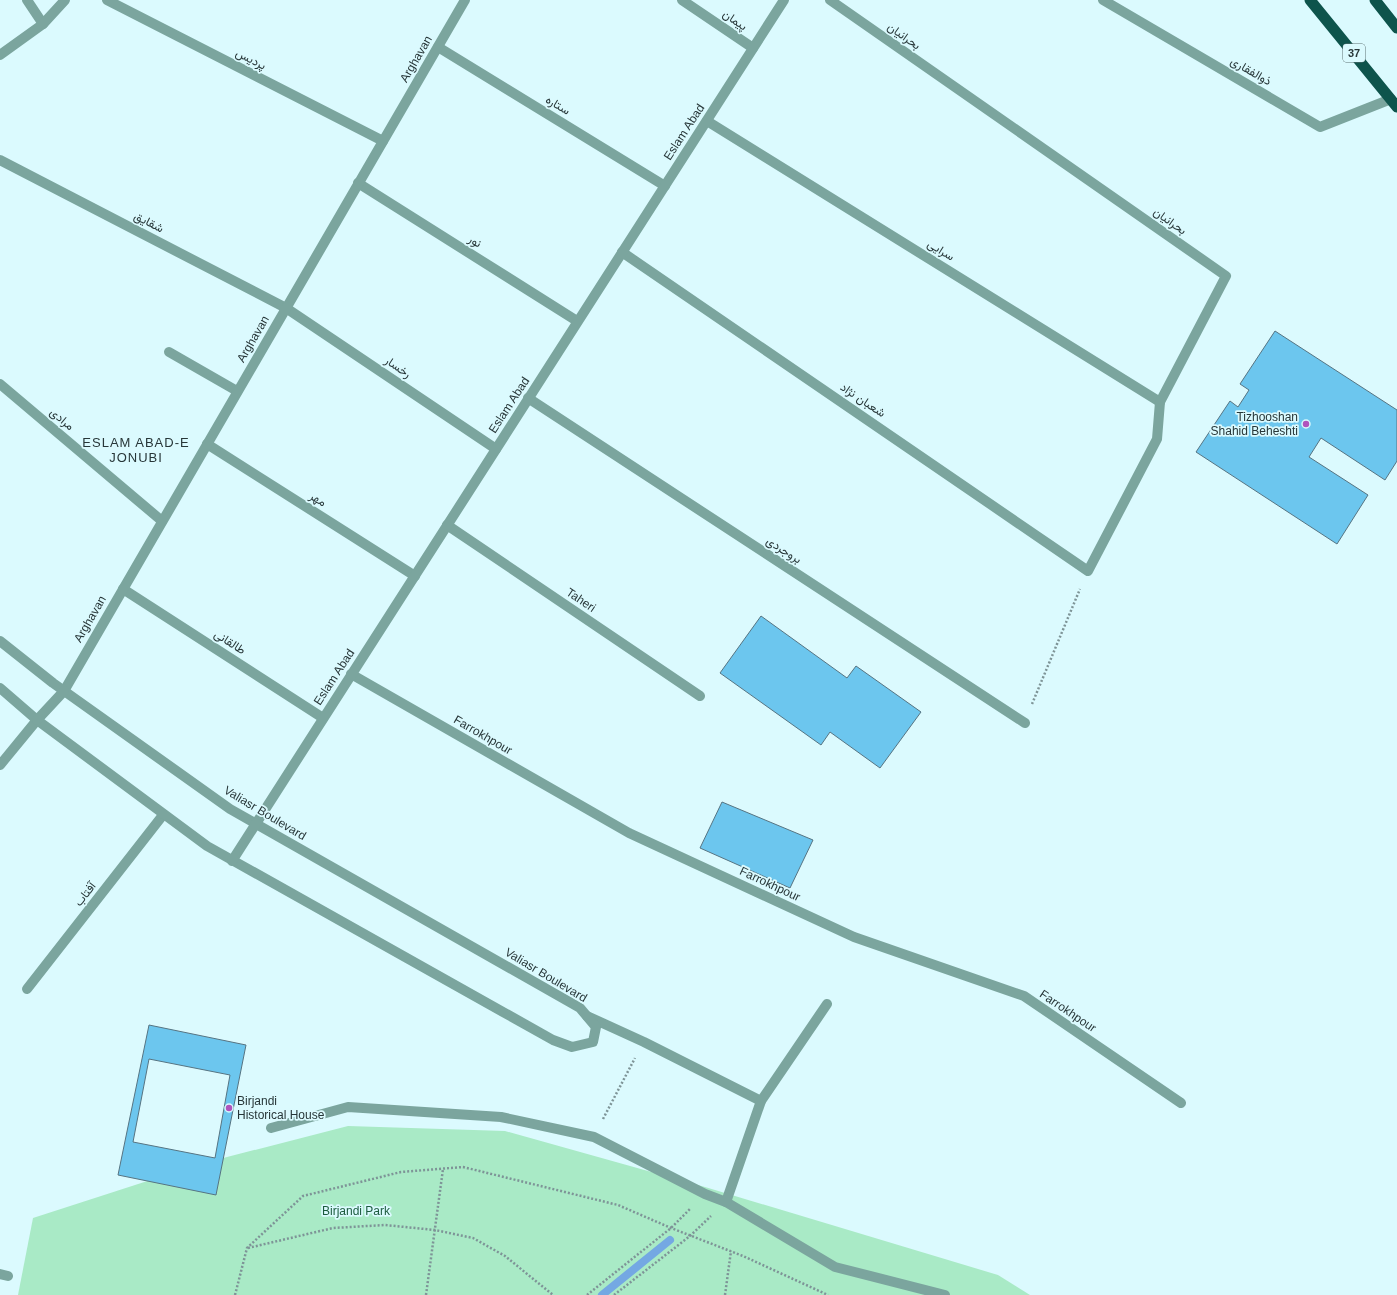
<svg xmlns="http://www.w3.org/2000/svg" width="1397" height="1295" viewBox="0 0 1397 1295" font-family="Helvetica,Vazirmatn,sans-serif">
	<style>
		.green { fill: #a9eac6 }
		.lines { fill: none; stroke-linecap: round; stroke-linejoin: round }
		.stream { stroke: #74a8e3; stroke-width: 8 }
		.building { fill: #6cc6ee; stroke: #567482; fill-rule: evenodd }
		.path { stroke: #7e9497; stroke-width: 2.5; stroke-dasharray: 2 2; stroke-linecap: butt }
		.service { stroke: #7ba59e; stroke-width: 10 }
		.minor { stroke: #7ba59e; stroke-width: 10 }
		.tertiary { stroke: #7ba59e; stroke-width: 10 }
		.trunk { stroke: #0e544c; stroke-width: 11 }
		.poi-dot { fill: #b053bd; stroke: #dbfafe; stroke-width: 1.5 }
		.labels { text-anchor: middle; stroke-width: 3.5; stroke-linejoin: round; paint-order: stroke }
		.shield { fill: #dbfafe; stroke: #5d7173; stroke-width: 1 }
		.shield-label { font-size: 11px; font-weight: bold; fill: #273638 }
		.street-label { font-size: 12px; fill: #273638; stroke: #dbfafe }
		.poi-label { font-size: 12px; fill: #273638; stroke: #dbfafe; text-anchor: end }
		.park-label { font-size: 12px; fill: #1c5b3e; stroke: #dbfafe }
		.neighbourhood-label { font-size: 13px; letter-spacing: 1px; fill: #273638; stroke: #dbfafe }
	</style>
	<rect width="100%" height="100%" fill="#dbfafe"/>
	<path class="green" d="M348,1126l157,5 200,56 293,88 32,20h-1012l15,-77 167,-54z"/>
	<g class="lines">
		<path class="stream" d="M602,1295l68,-55"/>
	</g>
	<g class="building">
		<path d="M1275,331l122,79v51l-12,19 -64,-42 -12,19 59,38 -31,49 -141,-92 34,-51 8,6 11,-17 -9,-6z"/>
		<path d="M761,616l86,62 9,-12 65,46 -41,56 -50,-36 -9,13 -101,-72z"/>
		<path d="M722,802l91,38 -23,48 -90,-40z"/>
		<path d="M149,1025l97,20 -30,150 -98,-20zM149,1059l81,16 -15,83 -82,-16z"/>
	</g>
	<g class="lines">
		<g class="path">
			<path d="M1032,704l48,-115"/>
			<path d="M603,1119l32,-61"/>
			<path d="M248,1248l85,-20 52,-3 50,5 38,8 32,18 48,39"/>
			<path d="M235,1295l12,-47 56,-52 98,-24 62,-5 155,38 53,23 72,28 85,39"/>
			<path d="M426,1295l17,-126"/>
			<path d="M587,1295l84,-67 20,-20"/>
			<path d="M614,1295l76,-59 21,-20"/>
			<path d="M725,1295l6,-44"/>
		</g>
		<path class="service" d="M726,1202l109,65 110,28"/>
		<g class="minor">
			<path d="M27,0l16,24"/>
			<path d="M107,0l276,141"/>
			<path d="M682,0l71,48"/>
			<path d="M1103,0l217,127 71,-28"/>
			<path d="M438,47l227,139"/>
			<path d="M0,55l43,-31 22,-24"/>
			<path d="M707,121l453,281"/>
			<path d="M0,160l286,148 210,141"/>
			<path d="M358,183l219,138"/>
			<path d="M622,252l466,319 69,-132 3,-37 66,-126 -396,-276"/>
			<path d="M169,352l68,39"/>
			<path d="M0,384l162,137"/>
			<path d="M528,398l497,325"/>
			<path d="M207,444l208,132"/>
			<path d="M447,525l253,171"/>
			<path d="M123,589l200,129"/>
			<path d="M351,674l278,159 225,104 170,59 157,107"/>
			<path d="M64,691l401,-691"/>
			<path d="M0,765l37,-45"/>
			<path d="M27,989l136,-174"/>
			<path d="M587,1016l57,26 117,59"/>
			<path d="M271,1128l77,-21 153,10 93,20 111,57 21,8 35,-101 66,-97"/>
			<path d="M0,1274l8,2"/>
		</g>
		<g class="tertiary">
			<path d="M0,641l53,42 177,126 350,199 16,19 -3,15 -21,5 -19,-7 -346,-194 -170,-126 -37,-32"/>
			<path d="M37,720l27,-29"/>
			<path d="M232,861l552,-861"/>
		</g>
		<g class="trunk">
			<path d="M1310,0l87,107"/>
			<path d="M1375,0l22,28"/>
		</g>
	</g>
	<g class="poi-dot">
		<circle cx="1306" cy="424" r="4"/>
		<circle cx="229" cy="1108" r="4"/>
	</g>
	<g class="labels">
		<rect class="shield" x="1343" y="44" width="22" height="18" rx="3"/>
		<g class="shield-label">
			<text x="1354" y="57">37</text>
		</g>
		<g class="street-label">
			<text transform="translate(735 20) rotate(34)" y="4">پیمان</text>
			<text transform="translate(904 36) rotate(35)" y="4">بحرانیان</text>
			<text transform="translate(251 59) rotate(27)" y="4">پردیس</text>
			<text transform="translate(416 59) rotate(-60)" y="4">Arghavan</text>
			<text transform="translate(1251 71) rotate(30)" y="4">ذوالفقاری</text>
			<text transform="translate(558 105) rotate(31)" y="4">ستاره</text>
			<text transform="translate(684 132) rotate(-57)" y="4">Eslam Abad</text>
			<text transform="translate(1170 221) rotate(35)" y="4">بحرانیان</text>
			<text transform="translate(149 222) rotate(27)" y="4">شقایق</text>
			<text transform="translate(475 241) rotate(32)" y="4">نور</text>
			<text transform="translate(941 250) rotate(32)" y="4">سرایی</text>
			<text transform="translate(253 339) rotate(-60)" y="4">Arghavan</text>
			<text transform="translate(398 367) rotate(34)" y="4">رخسار</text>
			<text transform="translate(863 400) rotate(34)" y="4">شعبان نژاد</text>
			<text transform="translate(509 405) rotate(-57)" y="4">Eslam Abad</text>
			<text transform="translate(62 419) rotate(40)" y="4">مرادی</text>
			<text transform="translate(318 499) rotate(32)" y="4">مهر</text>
			<text transform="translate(784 550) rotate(33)" y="4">بروجردی</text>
			<text transform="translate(581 600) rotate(34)" y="4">Taheri</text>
			<text transform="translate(90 619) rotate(-60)" y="4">Arghavan</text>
			<text transform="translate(230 642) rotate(33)" y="4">طالقانی</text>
			<text transform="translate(334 677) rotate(-57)" y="4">Eslam Abad</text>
			<text transform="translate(483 735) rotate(30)" y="4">Farrokhpour</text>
			<text transform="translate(265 813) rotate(31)" y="4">Valiasr Boulevard</text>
			<text transform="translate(770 884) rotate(25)" y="4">Farrokhpour</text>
			<text transform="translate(85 894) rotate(-52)" y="4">آفتاب</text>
			<text transform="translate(546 975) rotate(31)" y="4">Valiasr Boulevard</text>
			<text transform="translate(1068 1011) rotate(34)" y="4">Farrokhpour</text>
		</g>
		<g class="poi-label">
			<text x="1298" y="421">Tizhooshan<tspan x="1298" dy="14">Shahid Beheshti</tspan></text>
			<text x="237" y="1105" text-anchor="start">Birjandi<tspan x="237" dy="14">Historical House</tspan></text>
		</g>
		<g class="park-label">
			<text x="356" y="1215">Birjandi Park</text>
		</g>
		<g class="neighbourhood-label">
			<text x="136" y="447">ESLAM ABAD-E<tspan x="136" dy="15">JONUBI</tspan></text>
		</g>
	</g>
</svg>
